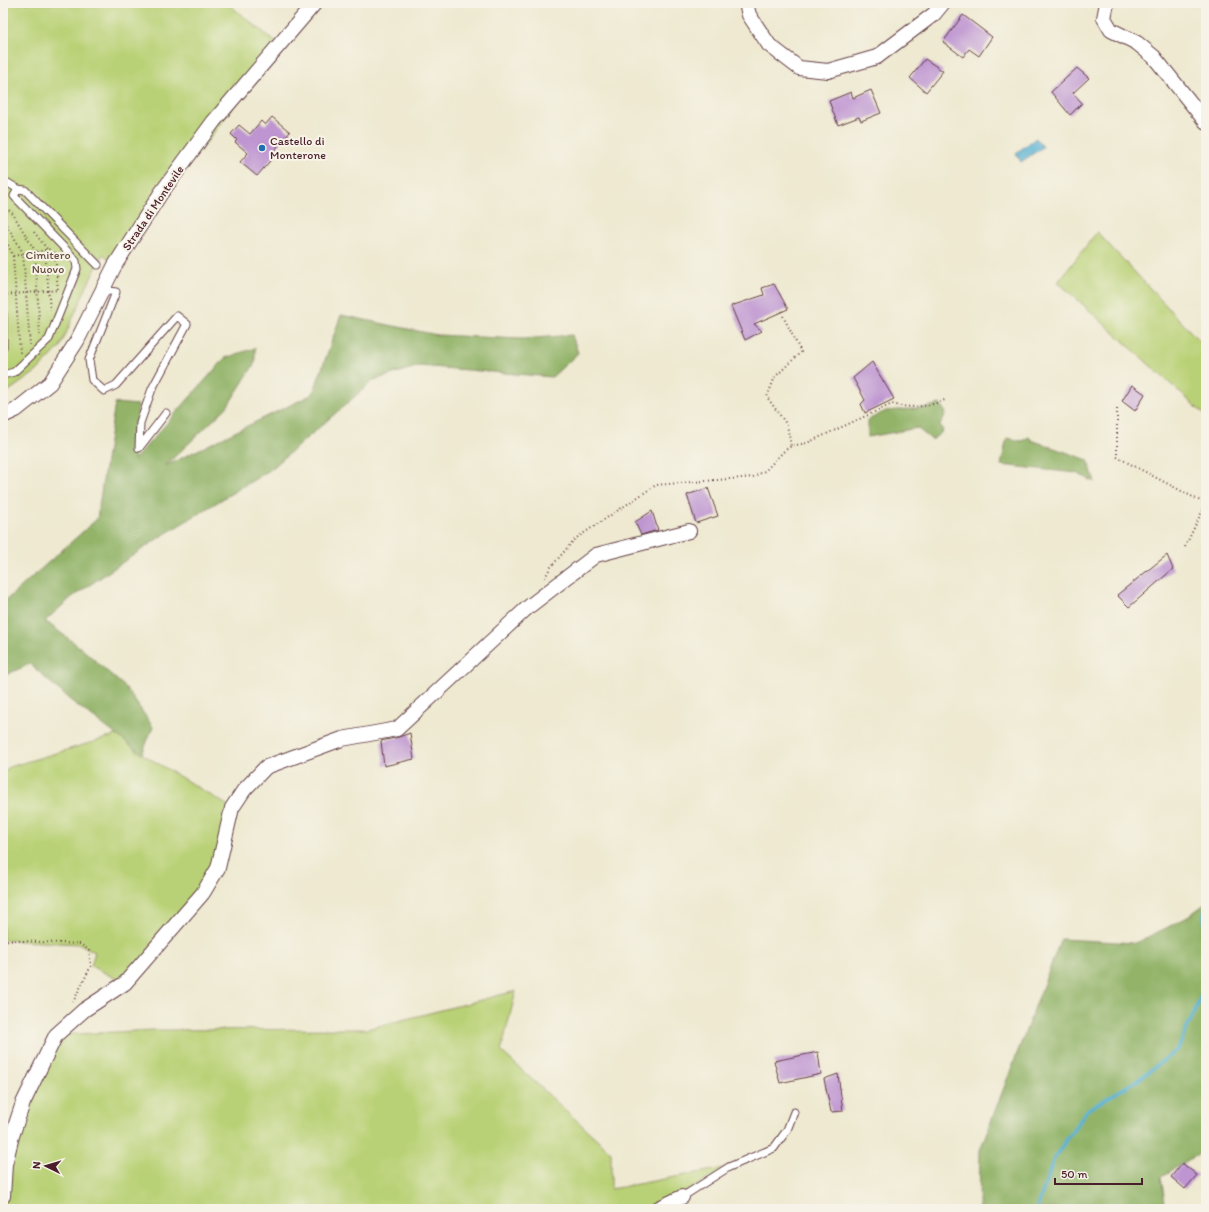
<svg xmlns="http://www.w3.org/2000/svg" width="1209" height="1212" viewBox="0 0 1209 1212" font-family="Itim,sans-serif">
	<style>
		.green { fill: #b9d176; stroke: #827850 }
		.forest { fill: #92b367; stroke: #6e6949 }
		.water { fill: #54b0d2; stroke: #4f687e }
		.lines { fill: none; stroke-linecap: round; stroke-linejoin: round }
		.stream { stroke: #54b0d2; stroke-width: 3.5 }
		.building { fill: #be95d1 }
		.service-casing { stroke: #633d44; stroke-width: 9 }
		.minor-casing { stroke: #633d44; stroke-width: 16 }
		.path { stroke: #633d44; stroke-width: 2; stroke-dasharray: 1 3; stroke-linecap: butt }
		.service { stroke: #fff; stroke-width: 7 }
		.minor { stroke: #fff; stroke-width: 14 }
		.poi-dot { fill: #1f6fb2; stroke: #f7f3e8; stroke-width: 1.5 }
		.labels { text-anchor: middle; stroke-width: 4; stroke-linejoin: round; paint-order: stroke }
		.poi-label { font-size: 12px; fill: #4a1f2b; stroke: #f7f3e8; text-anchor: start }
		.street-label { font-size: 12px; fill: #4a1f2b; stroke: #f7f3e8 }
		.park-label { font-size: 12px; fill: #664c3e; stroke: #f7f3e8 }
	</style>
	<rect width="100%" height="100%" fill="#f7f3e8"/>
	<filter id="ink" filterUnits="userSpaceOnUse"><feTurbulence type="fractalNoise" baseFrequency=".025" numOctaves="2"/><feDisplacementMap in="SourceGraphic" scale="8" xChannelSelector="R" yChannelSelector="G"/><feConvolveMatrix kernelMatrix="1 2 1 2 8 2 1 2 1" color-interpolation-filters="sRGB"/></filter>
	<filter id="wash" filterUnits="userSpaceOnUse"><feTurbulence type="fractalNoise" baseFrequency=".012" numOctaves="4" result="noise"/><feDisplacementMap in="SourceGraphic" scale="16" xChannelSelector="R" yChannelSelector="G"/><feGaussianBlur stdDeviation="0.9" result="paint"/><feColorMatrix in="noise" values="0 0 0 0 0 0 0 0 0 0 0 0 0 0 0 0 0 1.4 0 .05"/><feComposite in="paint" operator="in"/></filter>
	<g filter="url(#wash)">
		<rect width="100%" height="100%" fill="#eee9d0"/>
		<g class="green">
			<path d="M3,3h224l52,42 -164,220 -12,-11 -16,32 -27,61 -23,24 -34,24z"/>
			<path d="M1097,232l109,116v68l-148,-134z"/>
			<path d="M117,735l25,19 90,54 -14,60 -93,115 -34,-17 4,-14 -15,-8 -77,-4v-166l6,-7z"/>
			<path d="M516,991l-15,60 110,101v37l118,-22 -72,42h-654l2,-45 51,-129 99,-5 212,-1z"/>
		</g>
		<g class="forest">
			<path d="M341,315l96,20 85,4 50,-4 6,18 -26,24 -133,-11 -45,14 -104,90 -110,67 -88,60 -27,24 36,27 45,40 27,39 -11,27 -72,-54 -40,-36 -27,12v-73l94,-84 18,-116 23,2 -4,55 91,-102 30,-10v15l-28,44 -62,59 148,-72z"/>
			<path d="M940,404l6,9 -6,12 3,6 -11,9 -15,-12 -49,9v-17l18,-9 38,-3z"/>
			<path d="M1029,437l2,3 57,20 7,22 -19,-9 -75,-8 6,-27 15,3z"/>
			<path d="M1206,903v239l-5,10 -40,25 5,32h-187l1,-59 81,-211 75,4 50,-25z"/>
		</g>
		<path class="water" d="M1036,138l7,9 -22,15 -5,-9z"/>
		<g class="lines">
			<g class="stream">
				<path d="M1206,907l-2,7 2,20"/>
				<path d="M1037,1209l17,-51 33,-48 51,-30 40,-31 28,-64"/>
			</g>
		</g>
		<g id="blocks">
			<g class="building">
				<path d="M963,15l29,22 -13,19 -10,-7 -6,8 -20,-15z"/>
				<path d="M925,59l18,12 -17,21 -16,-14z"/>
				<path d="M1077,68l12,10 -16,15 9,10 -12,12 -19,-23z"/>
				<path d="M871,90l10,23 -20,8 -2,-4 -21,8 -9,-24 22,-9 2,6z"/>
				<path d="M272,117l18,15 -17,20 3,2 -19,22 -17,-14 8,-9 -13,-11 2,-2 -6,-6 8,-9 11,9 11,-13 4,4z"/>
				<path d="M774,284l14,25 -34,15 8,7 -17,9 -14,-34 33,-11 -2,-7z"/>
				<path d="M872,362l22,37 -29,14 -4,-9 4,-4 -12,-22z"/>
				<path d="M1132,385l13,9 -10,17 -13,-10z"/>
				<path d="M708,488l10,28 -22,7 -9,-28z"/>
				<path d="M652,511l6,19 -17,5 -6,-13z"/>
				<path d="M1167,555l6,14 -44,38 -12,-12z"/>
				<path d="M410,733l4,26 -30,7 -3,-25 18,-4z"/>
				<path d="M818,1052l3,22 -41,9 -6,-22z"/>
				<path d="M838,1074l5,37 -12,1 -7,-33z"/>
				<path d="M1182,1163l15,12 -12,14 -14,-12z"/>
			</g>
		</g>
	</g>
	<g filter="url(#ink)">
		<use href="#blocks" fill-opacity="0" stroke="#633d44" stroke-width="1"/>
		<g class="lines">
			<g class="service-casing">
				<g id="service">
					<path d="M3,180l15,9 7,1 73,75"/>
					<path d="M102,290l14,2 -27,68 3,20 12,11 12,-6 61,-69 10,8 -35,65 -12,34 -1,25 27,-35"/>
					<path d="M3,314v33"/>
					<path d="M3,375l11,-3 35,-33 28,-70 -1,-8 -5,-6 -57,-59 4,-7"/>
					<path d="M682,1197l47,-30 45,-19 13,-18 7,-18"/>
				</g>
			</g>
			<g class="minor-casing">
				<g id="minor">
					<path d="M746,3l3,12 20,30 30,23 29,3 49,-14 57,-43 9,-11"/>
					<path d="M1107,3l-3,15 7,12 26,13 17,14 52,65"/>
					<path d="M3,416l13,-6 34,-27 27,-42 38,-76 46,-72 53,-72 101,-118"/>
					<path d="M3,1196l2,-32 7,-28 11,-33 33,-68 28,-25 41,-27 78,-90 15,-25 14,-60 12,-18 22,-23 76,-28 55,-10 130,-121 69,-53 93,-24"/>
					<path d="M657,1209l25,-12"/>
				</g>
			</g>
			<g class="path">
				<path d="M3,205l10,9 22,37 5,84"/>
				<path d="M3,218l20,35 7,92"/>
				<path d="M34,232l13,17"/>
				<path d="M3,234l10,22 7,97"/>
				<path d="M45,250l5,60"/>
				<path d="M55,252l3,39"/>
				<path d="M13,256l38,-7"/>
				<path d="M3,295l55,-5"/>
				<path d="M783,316l18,36 -26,25 -8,20 20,28 4,21"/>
				<path d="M1117,409v48l89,47"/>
				<path d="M1185,547l21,-44"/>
				<path d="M545,578l5,-10 25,-29 81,-54 98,-8 12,-7 17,-18 8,-6 16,-3 85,-39c19,5 37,3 55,-5"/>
				<path d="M3,940l77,4 9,6 2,16 -18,36"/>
			</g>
			<use href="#service" class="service"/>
			<use href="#minor" class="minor"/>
		</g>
	</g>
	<circle class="poi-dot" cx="262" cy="148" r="4"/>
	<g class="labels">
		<g class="poi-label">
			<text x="270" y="145">Castello di<tspan x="270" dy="14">Monterone</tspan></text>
		</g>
		<g class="street-label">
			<text transform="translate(153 208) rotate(-56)" y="4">Strada di Montevile</text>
		</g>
		<g class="park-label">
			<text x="48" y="259">Cimitero<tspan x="48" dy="14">Nuovo</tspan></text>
		</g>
	</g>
	<rect width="1209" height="1212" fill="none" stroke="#f7f3e8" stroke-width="16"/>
	<g transform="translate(46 1166) rotate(275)" stroke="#f7f3e8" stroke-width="3" paint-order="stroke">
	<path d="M0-3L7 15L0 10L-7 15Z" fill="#4a1f2b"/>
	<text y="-6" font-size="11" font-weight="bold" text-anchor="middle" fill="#4a1f2b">N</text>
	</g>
	<path d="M1055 1178v6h87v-6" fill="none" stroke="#4a1f2b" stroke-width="2"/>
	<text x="1061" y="1178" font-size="12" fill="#4a1f2b" stroke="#f7f3e8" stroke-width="3" paint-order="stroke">50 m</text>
</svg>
